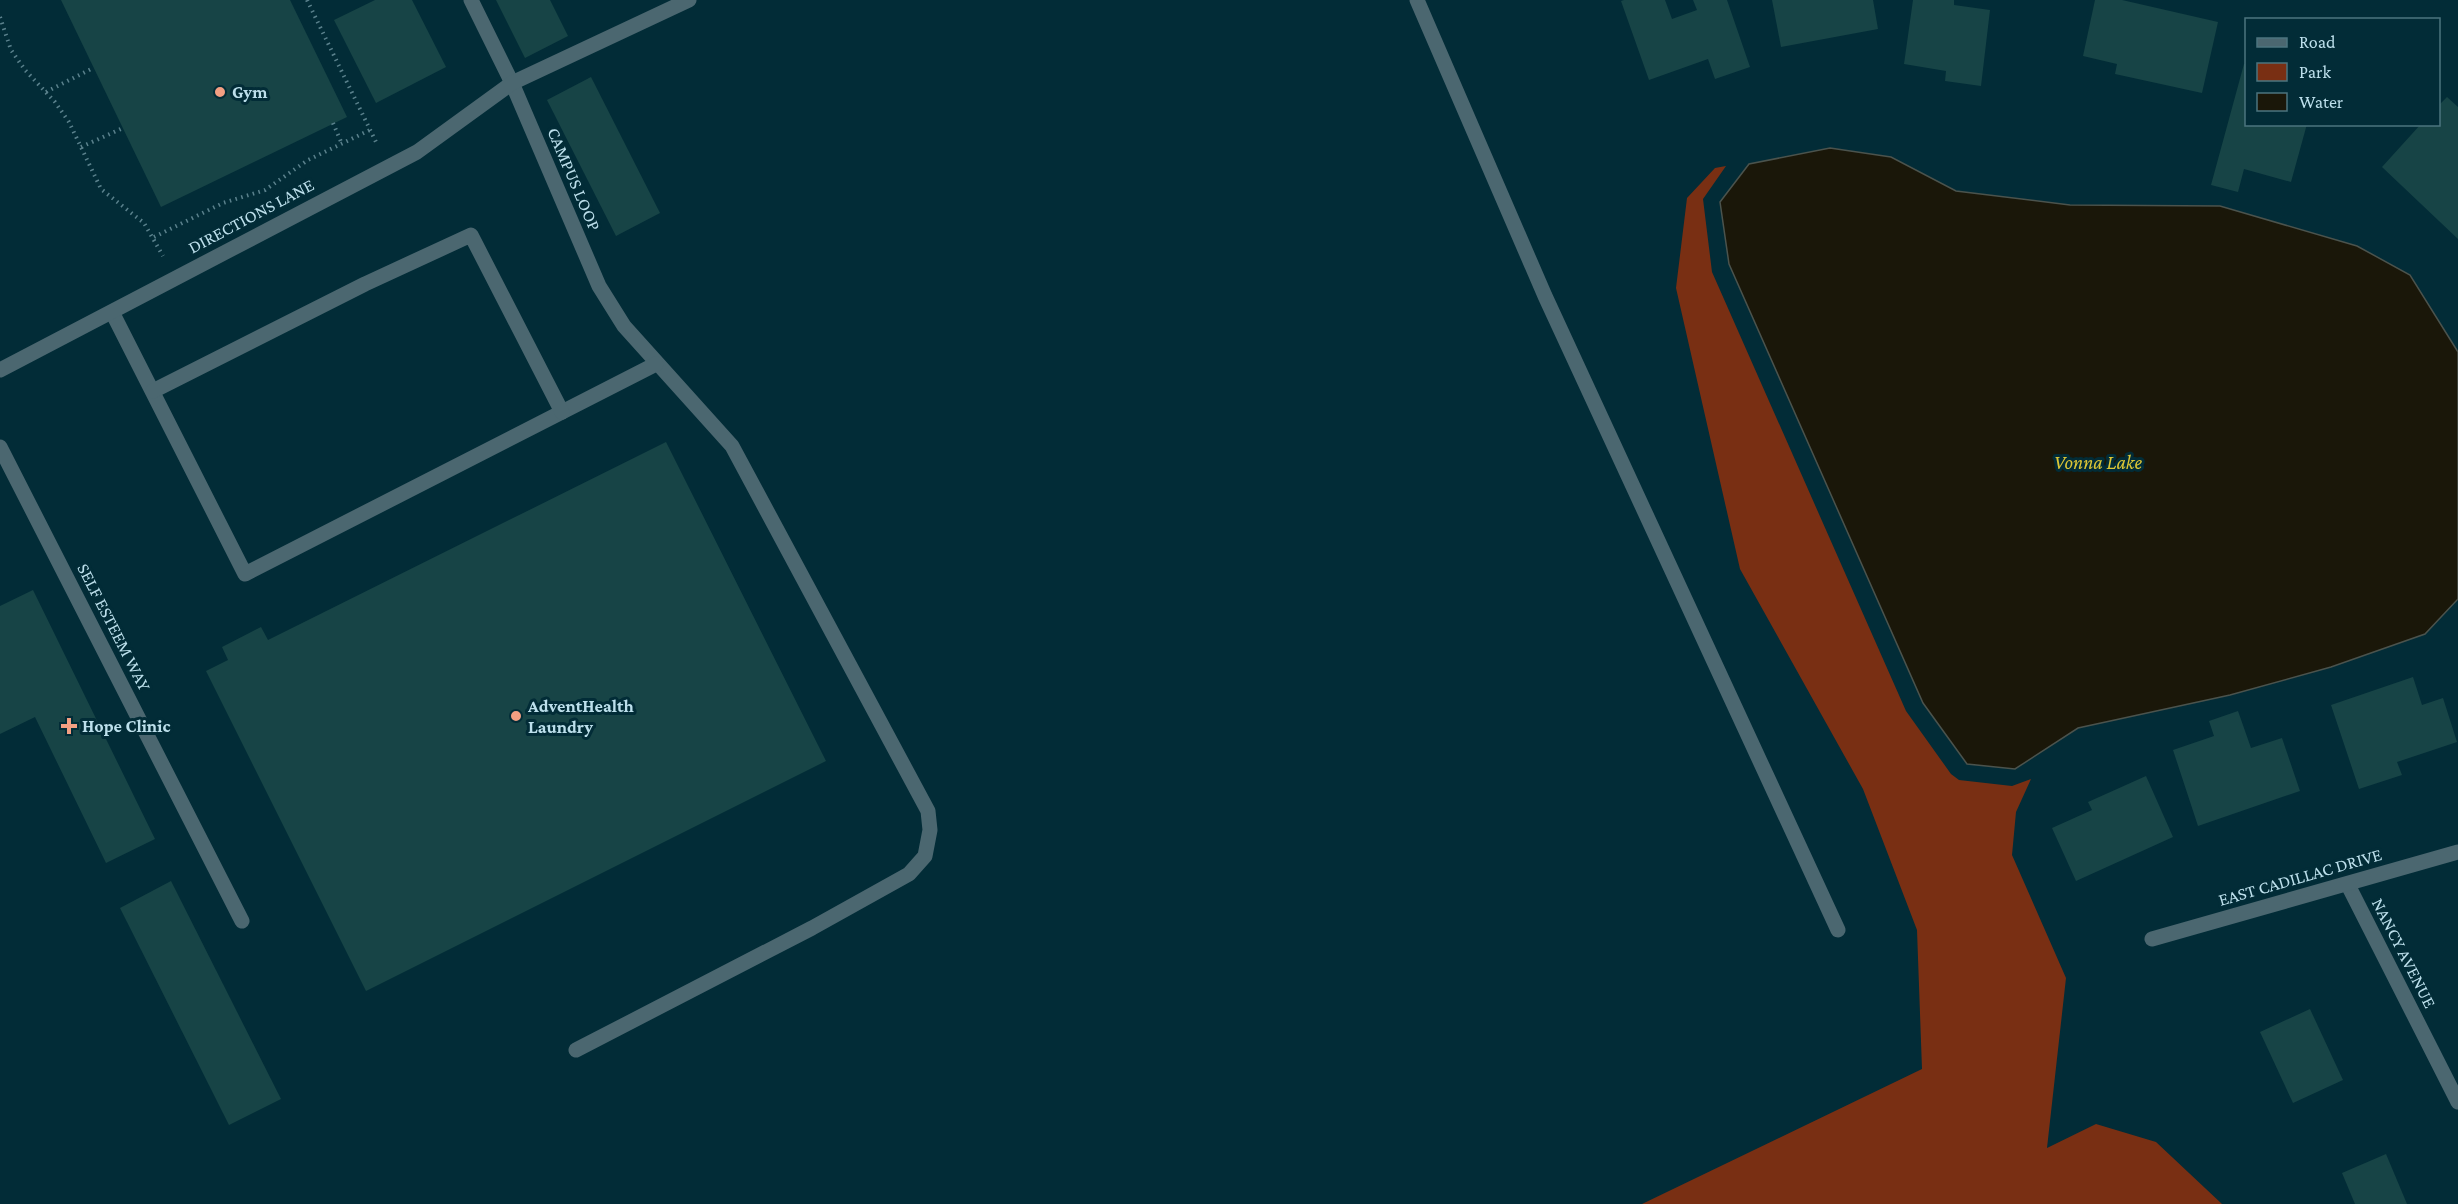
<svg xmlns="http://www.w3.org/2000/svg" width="2458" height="1204" viewBox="0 0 2458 1204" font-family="'Crimson Pro',serif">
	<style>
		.green { fill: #792f13 }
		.water { fill: #1a1709; stroke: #4b534d; stroke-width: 1.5 }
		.building { fill: #174446 }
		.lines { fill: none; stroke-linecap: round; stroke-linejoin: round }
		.path { stroke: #5a818c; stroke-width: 4; stroke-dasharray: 1.5 4.5; stroke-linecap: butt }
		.lane { stroke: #4b6770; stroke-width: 15 }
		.street { stroke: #4b6770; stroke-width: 15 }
		.poi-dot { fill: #f39f82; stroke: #022c37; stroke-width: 2 }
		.labels { text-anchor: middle; stroke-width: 6; stroke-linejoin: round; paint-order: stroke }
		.poi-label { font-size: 18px; font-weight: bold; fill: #bcdfeb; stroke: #022c37; text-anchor: start }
		.street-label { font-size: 18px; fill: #bcdfeb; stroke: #022c37 }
		.water-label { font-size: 20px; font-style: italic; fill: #dcc636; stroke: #022c37 }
	</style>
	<rect width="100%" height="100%" fill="#022c37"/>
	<path class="green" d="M1726,166l-23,33 9,73 194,439 45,63 8,6 53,6 19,-7 -15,33 -4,43 54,123 -19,170 49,-24 60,18 66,62h-580l280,-135 -5,-139 -54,-141 -123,-220 -64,-281 11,-90 28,-30z"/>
	<path class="water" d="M1830,148l61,9 65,34 114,14 150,1 137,40 53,29 48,77v247l-33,35 -94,33 -101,28 -152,33 -63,41 -48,-5 -44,-61 -194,-439 -9,-62 29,-38z"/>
	<g class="building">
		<path d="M61,0h229l57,117 -186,90z"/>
		<path d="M375,0h37l34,67 -70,36 -42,-83z"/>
		<path d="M496,0h54l18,36 -43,22z"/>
		<path d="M1624,0h41l7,19 25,-9 -4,-10h34l23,67 -35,12 -7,-20 -59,21 -28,-79z"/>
		<path d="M1772,0h101l5,29 -97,18z"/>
		<path d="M1913,0h41v5l36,5 -9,76 -36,-5 1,-10 -42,-7z"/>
		<path d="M2095,0h27l96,22 -16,71 -87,-19 2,-10 -34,-8z"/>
		<path d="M2244,64h2v60h61l-16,58 -47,-13 -6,23 -27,-7z"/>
		<path d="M591,77l69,136 -44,23 -69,-136z"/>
		<path d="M2447,97l11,10v132l-76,-72 39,-43h17v-18z"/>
		<path d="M666,442l160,319 -460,230 -160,-320 22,-11 -6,-13 39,-20 7,13z"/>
		<path d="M33,590l122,249 -49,24 -71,-146 -35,17v-128z"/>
		<path d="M2413,677l9,28 21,-7 14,44 -60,20 5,13 -43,14 -28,-84z"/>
		<path d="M2238,711l13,37 31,-10 18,53 -102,35 -25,-76 41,-14 -5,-15z"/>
		<path d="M2146,776l27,61 -97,44 -24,-53 40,-18 -4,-8z"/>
		<path d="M171,881l110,218 -52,26 -109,-217z"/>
		<path d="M2310,1009l33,71 -50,23 -33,-71z"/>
		<path d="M2386,1154l21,50h-52l-13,-31z"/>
	</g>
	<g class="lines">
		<g class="path">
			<path d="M307,0l69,142"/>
			<path d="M0,17l11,33 14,20 30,32 14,20 32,67 43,34 19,33"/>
			<path d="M46,92l47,-24"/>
			<path d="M333,123l9,21"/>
			<path d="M81,147l42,-19"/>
			<path d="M154,237l69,-34 42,-13 43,-30 62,-30"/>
		</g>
		<g class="lane">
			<path d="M471,0l41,83 87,203 25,40 108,120 196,365 2,19 -5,26 -16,18 -97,54 -236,122"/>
			<path d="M1417,0l128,296 293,634"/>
			<path d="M112,312l133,262 411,-210"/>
			<path d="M0,370l417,-218 95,-69 177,-83"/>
			<path d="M153,391l212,-107 106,-49 91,177"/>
			<path d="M0,447l242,474"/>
		</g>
		<g class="street">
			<path d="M2348,885l110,217"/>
			<path d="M2152,939l306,-87"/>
		</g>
	</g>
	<g class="poi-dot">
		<circle cx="220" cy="92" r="6"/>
		<circle cx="516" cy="716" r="6"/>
		<path d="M66 717h6v6h6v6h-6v6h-6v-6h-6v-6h6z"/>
	</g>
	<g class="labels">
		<g class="poi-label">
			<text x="232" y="98">Gym</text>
			<text x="528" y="712">AdventHealth<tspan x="528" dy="21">Laundry</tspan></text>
			<text x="82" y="732">Hope Clinic</text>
		</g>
		<g class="street-label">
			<text transform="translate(574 179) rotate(67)" y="6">CAMPUS LOOP</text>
			<text transform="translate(251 216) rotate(-28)" y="6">DIRECTIONS LANE</text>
			<text transform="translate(114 627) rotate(63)" y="6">SELF ESTEEM WAY</text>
			<text transform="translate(2300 877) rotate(-16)" y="6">EAST CADILLAC DRIVE</text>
			<text transform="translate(2404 953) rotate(63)" y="6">NANCY AVENUE</text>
		</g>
		<g class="water-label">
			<text x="2098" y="469">Vonna Lake</text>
		</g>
	</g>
	<rect x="2245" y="18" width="195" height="108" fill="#022c37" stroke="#4c747f" stroke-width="1.5"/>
	<rect x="2257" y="38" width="30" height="9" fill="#4b6770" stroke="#4c747f" stroke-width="1.5"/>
	<text x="2299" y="48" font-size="18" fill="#bcdfeb">Road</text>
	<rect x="2257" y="63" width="30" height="18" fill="#792f13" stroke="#4c747f" stroke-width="1.5"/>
	<text x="2299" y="78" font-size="18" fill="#bcdfeb">Park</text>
	<rect x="2257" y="93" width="30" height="18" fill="#1a1709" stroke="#4c747f" stroke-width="1.5"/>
	<text x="2299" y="108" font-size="18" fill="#bcdfeb">Water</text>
</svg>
